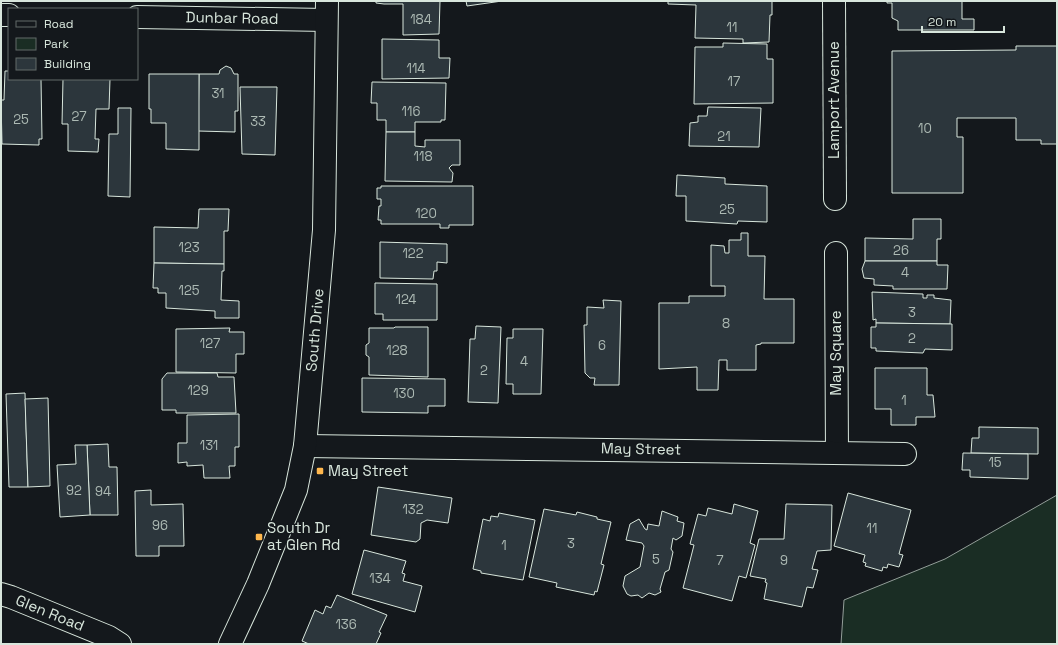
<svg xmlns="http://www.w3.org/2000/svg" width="1058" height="645" viewBox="0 0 1058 645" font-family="'Space Grotesk',sans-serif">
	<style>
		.green { fill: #1a2d24; stroke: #939e99 }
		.building { fill: #2c363c; stroke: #d8e6dc }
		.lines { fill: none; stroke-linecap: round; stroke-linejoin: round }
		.minor-casing { stroke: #d8e6dc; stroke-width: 24 }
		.minor { stroke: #14181c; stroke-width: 22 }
		.poi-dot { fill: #ffb74d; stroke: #14181c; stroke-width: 1.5 }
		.labels { text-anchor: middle; stroke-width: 3; stroke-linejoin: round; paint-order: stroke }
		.number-label { font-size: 13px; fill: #adbab4 }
		.street-label { font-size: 15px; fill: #d8e6dc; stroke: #14181c }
		.poi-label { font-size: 15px; fill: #d8e6dc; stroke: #14181c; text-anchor: start }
	</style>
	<rect width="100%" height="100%" fill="#14181c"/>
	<path class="green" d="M1057,495v149h-216l3,-44 101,-41z"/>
	<g class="building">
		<path d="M376,1h64l-1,33 -36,1v-31h-19l-8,-1z"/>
		<path d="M466,1h36l-35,5z"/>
		<path d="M668,1h104v14h-2l-1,27 -26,1v-4l-48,-1 1,-33 -28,-1z"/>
		<path d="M887,1h75v18h12v11h-76v-9l-6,-3v-15h-5z"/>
		<path d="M382,39l57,1v18h11l-1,20 -67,1z"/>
		<path d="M723,43l44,1v15h6v44l-79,1 1,-57h28z"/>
		<path d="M1016,46h41v98h-16v-4h-25v-22h-59v19h6v56h-71v-142l124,-1z"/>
		<path d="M226,66l5,2 3,6h4v37h-3v21l-37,-1 1,-57h20l1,-4z"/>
		<path d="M5,71h4v8h32l1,60h-3v6l-37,-1 -1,-44h3z"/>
		<path d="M149,74h50v76l-33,-1v-26h-15v-14h-2z"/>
		<path d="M63,79h47l-1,30h-13l-1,30h4l-1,13 -30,-1v-27h-6z"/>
		<path d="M372,82l74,1 -1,37h-4v2h-26v10h-29v-12h-9v-17h-6z"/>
		<path d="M240,87h37l-2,68 -33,-1z"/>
		<path d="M708,107l53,1 -2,39 -70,-1 1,-23 8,-1v-6h9z"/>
		<path d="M118,108h13l-1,89 -22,-1 1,-62h9z"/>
		<path d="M386,132h29v14l10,1v-7h35v25h-8l-3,3 4,5 -1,9 -67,-1z"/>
		<path d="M677,175l48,3v6l42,2v36l-29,-1 -1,3 -51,-3v-25h-10z"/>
		<path d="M381,186h92v39h-24v3h-9v-4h-59v-4h-3l1,-14h2v-7h-4v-11h4z"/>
		<path d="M199,209h30l-1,22h-4v33l-70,-1v-36l44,1z"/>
		<path d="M913,219h28v20h-4v22h-72v-23l48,1z"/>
		<path d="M741,233h7v23h17l-1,43h30v44h-33v1l-5,1v25h-29v-10h-8l-1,30h-21v-23l-38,2v-66h30v-7h36v-10h-14v-41l13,1 1,7h4v-13h12z"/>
		<path d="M380,242l67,2v19l-10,-1v9h-3l-1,8 -53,-1z"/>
		<path d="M865,261h72v4h11l-1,24h-54v-3l-19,-1v-6l-10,-1 -2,-9z"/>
		<path d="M154,263l70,1v7h-2l-1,29 18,1v17h-24v-7l-49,-3v-15h-8v-5h-5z"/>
		<path d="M375,283l62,1v36h-54v-6h-8z"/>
		<path d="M872,292l51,2v4h4v-3h7v3l17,2 -1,24 -74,-1v-4l-3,1z"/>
		<path d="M603,300l18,1 -2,84h-25l1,-7h-5l-5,-5 -1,-48h3v-18l17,1z"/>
		<path d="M876,323l76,1v26l-27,-1 -2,4 -47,-2v-3h-5v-21h5z"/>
		<path d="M476,326l25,1 -3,76 -30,-1 2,-63h5z"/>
		<path d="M395,327h33v50l-59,-2v-18l-3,-2v-10l3,-2v-15h25z"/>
		<path d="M230,328l-1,4h15v22h-8v19l-60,-1v-43z"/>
		<path d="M513,329h30l-2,65h-28v-10h-7l1,-46h6z"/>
		<path d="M875,368h52v27h6l2,22h-19v8h-25v-16h-16z"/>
		<path d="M167,373h50l1,4h16l2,36h-60v-3h-14v-31z"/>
		<path d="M362,378l83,1v27h-17v7l-66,-1z"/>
		<path d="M25,393l3,94h-19l-3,-93z"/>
		<path d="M48,398l2,88 -22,1 -3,-88z"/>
		<path d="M239,414v33h-4v19h-6l1,12h-26l-1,-13 -16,1v-4l-9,1v-20h9v-28z"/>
		<path d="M979,427l59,1v26l-67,-1 1,-15h7z"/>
		<path d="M108,444l1,23h8l1,48h-28l-3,-70z"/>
		<path d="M75,445h12l3,70 -30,2 -3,-52 19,-1z"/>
		<path d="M963,453l65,1v25l-58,-2v-7h-8z"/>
		<path d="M378,487l74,11 -4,25 -21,-3 -6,3 -1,16 -4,3 -45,-7z"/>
		<path d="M151,490v15l32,-1 1,42h-25v10h-23l-1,-65z"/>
		<path d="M848,493l63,17 -12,44 4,1 -4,12 -11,-3 -1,4 -4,-1 -1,4 -17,-5 1,-3 -3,-1 2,-7 -31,-9z"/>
		<path d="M734,504l24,7 -8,32 5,2 -9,33 -7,-2 -7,25 -49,-13 11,-43 -4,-1 8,-30 8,2 2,-8 24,6z"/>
		<path d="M786,504l46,1 -1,45 -14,1 -5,18 6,1 -5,18 -6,-1 -5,20 -38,-8 3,-16 -2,-1 1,-3 -16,-3 9,-37h25z"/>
		<path d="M544,509l32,6 1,-3 20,5v2l14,3 -10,42 3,1 -7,27 -2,-1 -1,4 -38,-8 1,-4 -28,-6z"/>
		<path d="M662,511l16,6 -1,4 7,2 -2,13 -6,4 -3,-2 -2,11 2,3 -4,18 -4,2 -5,17 1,3 -6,3 -6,-2 -7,5 -4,-3 -7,1 -4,-2 -4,-8 2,-10 15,-9 4,-21 -2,-3 -16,-3 4,-16 9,-5 6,10 2,1 1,-6 11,2z"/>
		<path d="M499,513l36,7 -12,60 -42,-7v-2l-8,-2 10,-50 7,2 1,-5 7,1z"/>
		<path d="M364,550l42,11 -4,12 3,1 -2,7 19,5 -7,26 -63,-18z"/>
		<path d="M337,595l50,20 -8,17 2,1 -5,11h-67l-7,-3 13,-31 8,4 3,-8 5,2z"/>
	</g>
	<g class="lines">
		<g class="minor-casing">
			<g id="minor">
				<path d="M834,1l1,198"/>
				<path d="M1,15h8"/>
				<path d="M137,17l189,3"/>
				<path d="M836,253l1,200"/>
				<path d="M305,446l600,8"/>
				<path d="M1,594l10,3 98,40 11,7"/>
				<path d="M230,644l28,-60 38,-94 9,-44 19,-216 3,-229"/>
			</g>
		</g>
		<use href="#minor" class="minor"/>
	</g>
	<g class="poi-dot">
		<rect x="316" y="467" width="8" height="8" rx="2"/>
		<rect x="255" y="533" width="8" height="8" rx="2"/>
	</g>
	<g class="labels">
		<g class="number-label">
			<text x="421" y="24">184</text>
			<text x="732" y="32">11</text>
			<text x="416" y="73">114</text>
			<text x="734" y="86">17</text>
			<text x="218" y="98">31</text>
			<text x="411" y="116">116</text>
			<text x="79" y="121">27</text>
			<text x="21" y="124">25</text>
			<text x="258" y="126">33</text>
			<text x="925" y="133">10</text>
			<text x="724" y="141">21</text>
			<text x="423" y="161">118</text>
			<text x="727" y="214">25</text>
			<text x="426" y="218">120</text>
			<text x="189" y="252">123</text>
			<text x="901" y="255">26</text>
			<text x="413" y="258">122</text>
			<text x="905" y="277">4</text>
			<text x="189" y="295">125</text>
			<text x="406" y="304">124</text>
			<text x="912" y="317">3</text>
			<text x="726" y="328">8</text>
			<text x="912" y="343">2</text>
			<text x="210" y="348">127</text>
			<text x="602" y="350">6</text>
			<text x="397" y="355">128</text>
			<text x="524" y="366">4</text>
			<text x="484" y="375">2</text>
			<text x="198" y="395">129</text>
			<text x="404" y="398">130</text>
			<text x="904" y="405">1</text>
			<text x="209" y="450">131</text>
			<text x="995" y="467">15</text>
			<text x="74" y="495">92</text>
			<text x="103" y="496">94</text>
			<text x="413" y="514">132</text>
			<text x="160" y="530">96</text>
			<text x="872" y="533">11</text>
			<text x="571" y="548">3</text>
			<text x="504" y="550">1</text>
			<text x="656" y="564">5</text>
			<text x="720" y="565">7</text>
			<text x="784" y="565">9</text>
			<text x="380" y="583">134</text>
			<text x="346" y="629">136</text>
		</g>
		<g class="street-label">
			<text transform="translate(232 18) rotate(1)" y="5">Dunbar Road</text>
			<text transform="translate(834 100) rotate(-90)" y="5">Lamport Avenue</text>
			<text transform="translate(315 330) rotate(-85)" y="5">South Drive</text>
			<text transform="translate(836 353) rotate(-90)" y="5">May Square</text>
			<text transform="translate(641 449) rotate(1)" y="5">May Street</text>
			<text transform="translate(50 613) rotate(22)" y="5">Glen Road</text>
		</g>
		<g class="poi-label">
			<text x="328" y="476">May Street</text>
			<text x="267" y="533">South Dr<tspan x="267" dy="17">at Glen Rd</tspan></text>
		</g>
	</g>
	<rect width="1058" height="645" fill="none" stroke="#d8e6dc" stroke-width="4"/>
	<rect x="8" y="8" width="130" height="72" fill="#14181c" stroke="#626a69"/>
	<rect x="16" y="21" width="20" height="6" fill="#14181c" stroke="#626a69"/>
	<text x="44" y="28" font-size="12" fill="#d8e6dc">Road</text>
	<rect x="16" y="38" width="20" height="12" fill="#1a2d24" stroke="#626a69"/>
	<text x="44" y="48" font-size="12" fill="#d8e6dc">Park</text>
	<rect x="16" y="58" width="20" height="12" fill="#2c363c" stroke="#626a69"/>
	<text x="44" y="68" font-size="12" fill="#d8e6dc">Building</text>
	<path d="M922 26v6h82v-6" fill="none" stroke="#d8e6dc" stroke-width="2"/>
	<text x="928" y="26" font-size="12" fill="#d8e6dc" stroke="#14181c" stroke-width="3" paint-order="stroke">20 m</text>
</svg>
